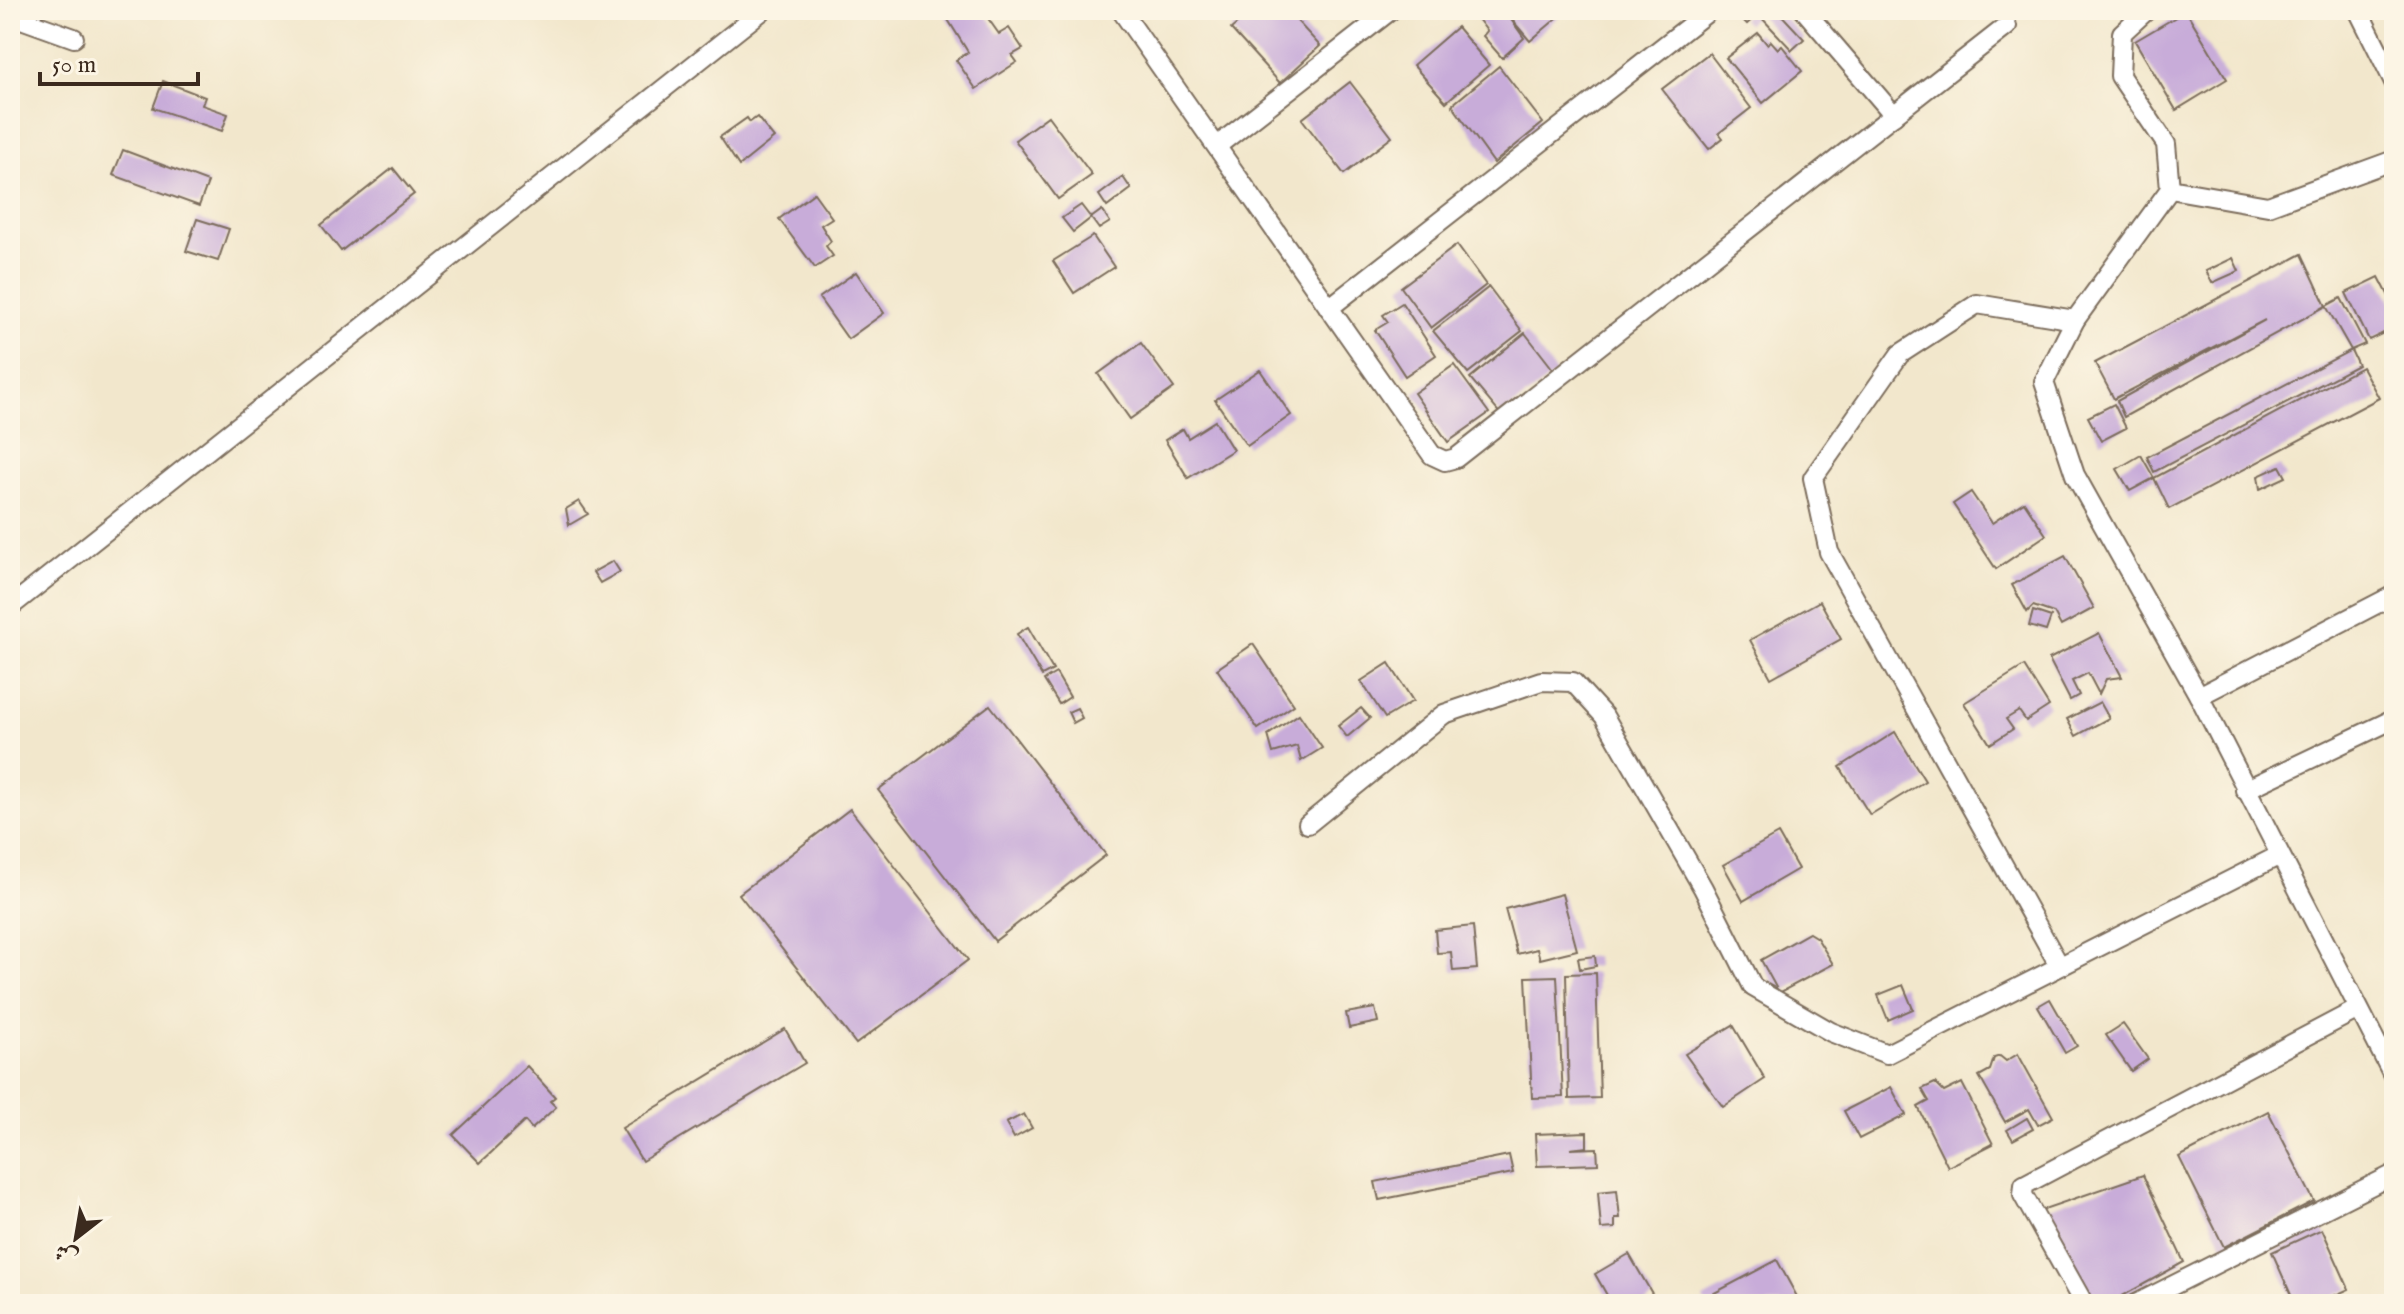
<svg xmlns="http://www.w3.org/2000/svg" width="2404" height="1314" viewBox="0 0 2404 1314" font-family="'IM FELL English',Amiri,serif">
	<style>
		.building { fill: #c8acd9 }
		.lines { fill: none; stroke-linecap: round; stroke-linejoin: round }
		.minor-casing { stroke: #7b6c5b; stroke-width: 22 }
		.minor { stroke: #fff; stroke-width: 18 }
	</style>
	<rect width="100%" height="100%" fill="#fcf5e5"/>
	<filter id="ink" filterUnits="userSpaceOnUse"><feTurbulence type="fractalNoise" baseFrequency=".0125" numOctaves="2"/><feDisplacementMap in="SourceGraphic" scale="16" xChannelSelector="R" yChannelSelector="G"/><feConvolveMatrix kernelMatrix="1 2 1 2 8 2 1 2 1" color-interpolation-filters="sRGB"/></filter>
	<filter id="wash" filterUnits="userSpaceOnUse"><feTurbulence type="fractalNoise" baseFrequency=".006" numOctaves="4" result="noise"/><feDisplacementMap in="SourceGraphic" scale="32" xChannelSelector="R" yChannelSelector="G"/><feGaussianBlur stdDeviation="1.8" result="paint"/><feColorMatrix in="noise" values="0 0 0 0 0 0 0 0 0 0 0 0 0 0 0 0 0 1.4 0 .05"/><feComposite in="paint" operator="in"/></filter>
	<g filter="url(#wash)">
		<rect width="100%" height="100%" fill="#f2e7cc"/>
		<g id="blocks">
			<g class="building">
				<path d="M942,10h40l17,24 10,-6 14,21 -11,6 5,7 -41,27 -20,-29 12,-8z"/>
				<path d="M1253,10h8l5,6 7,-6h14l33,36 -40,37 -49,-54z"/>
				<path d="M1489,10h71l3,3 -33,28 -23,-27 17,24 -22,20 -19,-22 4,-5 -9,-12z"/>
				<path d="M1751,10h26l27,29 -12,11 -34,-36 -11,10 -5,-5z"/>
				<path d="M2186,11l41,68 -51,31 -41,-69z"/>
				<path d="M1457,27l32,38 -43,37 -33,-37z"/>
				<path d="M1758,33l9,11 4,-3 7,8 4,-3 20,25 -39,32 -37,-45z"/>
				<path d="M1709,53l42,55 -32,25 4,5 -14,11 -47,-60z"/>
				<path d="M1499,66l44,57 -49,40 -42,-58z"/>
				<path d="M163,81l42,16 -3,8 26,9 -6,17 -69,-23z"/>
				<path d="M1350,82l42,55 -48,37 -42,-55z"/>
				<path d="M1048,116l44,59 -34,24 -43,-59z"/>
				<path d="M757,117l17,21 -35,28 -19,-29 27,-19 3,4z"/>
				<path d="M123,150l85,32 -9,24 -86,-31z"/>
				<path d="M393,168l21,26 -73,57 -20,-26z"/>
				<path d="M1123,177l8,12 -24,18 -8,-12z"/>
				<path d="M814,193l18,25 -11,7 10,16 -5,5 7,10 -18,12 -36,-49z"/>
				<path d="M1081,205l10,13 -18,14 -11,-14z"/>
				<path d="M1102,210l8,12 -11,7 -8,-11z"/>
				<path d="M197,219l32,10 -11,32 -32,-10z"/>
				<path d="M1093,236l21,31 -40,26 -21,-32z"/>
				<path d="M1457,245l29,40 -55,43 -30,-41z"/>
				<path d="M2302,254l24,52 -202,111 -7,-16 148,-81 -151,79 -19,-36z"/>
				<path d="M2233,258l6,13 -27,12 -6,-12z"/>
				<path d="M856,272l28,41 -36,26 -29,-41z"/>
				<path d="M2379,277l15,29v22l-25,12 -23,-47z"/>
				<path d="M1489,287l33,44 -54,42 -35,-42z"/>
				<path d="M2341,298l24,46 -14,6 -25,-44z"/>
				<path d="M1402,303l34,52 -31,21 -30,-46 13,-8 -5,-7z"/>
				<path d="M1525,333l31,40 -55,42 -31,-37z"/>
				<path d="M1141,343l33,45 -44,31 -32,-45z"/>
				<path d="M2351,350l7,15 -204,107 -7,-15z"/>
				<path d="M1454,365l35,48 -41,29 -34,-49z"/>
				<path d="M2362,367l17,31 -210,111 -15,-31z"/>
				<path d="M1260,370l31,45 -44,31 -32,-46z"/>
				<path d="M2114,404l12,24 -25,13 -13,-24z"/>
				<path d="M1215,421l18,29 -45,28 -23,-38 18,-11 5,9z"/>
				<path d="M2141,455l13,23 -24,13 -13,-22z"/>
				<path d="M2280,466l6,11 -26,12 -2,-13z"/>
				<path d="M1971,492l21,31 32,-21 22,33 -50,34 -43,-65z"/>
				<path d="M579,501l9,13 -19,11 -3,-16z"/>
				<path d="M2065,556l29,52 -33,18 -7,-13 -21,-7 -6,6 -15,-27z"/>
				<path d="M613,561l7,11 -20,11 -7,-11z"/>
				<path d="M1820,601l21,38 -70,39 -21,-38z"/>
				<path d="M2033,611l18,6 -5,14 -17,-5z"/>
				<path d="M1028,627l25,43 -11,6 -25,-42z"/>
				<path d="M2099,633l23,44 -16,2 -7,15 -11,-21 -16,8 7,14 -9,5 -21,-41z"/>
				<path d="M1253,644l41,61 -36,24 -41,-60z"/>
				<path d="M1389,663l24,38 -28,17 -24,-37z"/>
				<path d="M2024,666l25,40 -23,15 -7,-10 -13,8 7,10 -23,15 -26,-41z"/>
				<path d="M1056,673l14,24 -11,7 -15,-24z"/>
				<path d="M2100,702l9,16 -33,18 -9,-17z"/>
				<path d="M990,705l116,150 -111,86 -117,-151z"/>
				<path d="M1077,708l5,10 -9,5 -5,-11z"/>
				<path d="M1361,708l9,10 -23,19 -9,-11z"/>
				<path d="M1299,714l23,34 -21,13 -4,-15 -24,7 -5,-18z"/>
				<path d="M1895,732l30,49 -55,34 -30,-48z"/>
				<path d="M850,809l118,151 -112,84 -117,-150z"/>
				<path d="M1778,834l20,35 -55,32 -20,-36z"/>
				<path d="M1562,894l15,56 -37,9 -3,-10 -20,5 -12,-45z"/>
				<path d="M1473,926l4,43 -24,2 -2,-19 -14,1 -2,-23z"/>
				<path d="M1809,933l8,5 16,26 -54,29 -18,-33z"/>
				<path d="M1595,956l1,10 -16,3 -2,-11z"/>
				<path d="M1596,973l4,125 -31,1 -3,-125z"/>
				<path d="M1557,976l6,121 -31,1 -6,-121z"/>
				<path d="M1903,985l10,24 -25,11 -10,-25z"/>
				<path d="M2050,999l27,47 -12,7 -27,-47z"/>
				<path d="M1375,1008l3,14 -29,6 -3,-15z"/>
				<path d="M2123,1024l25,35 -17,12 -25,-36z"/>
				<path d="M1733,1025l32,54 -42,28 -38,-53z"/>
				<path d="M785,1029l20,34 -163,98 -20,-33z"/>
				<path d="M2018,1054l35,63 -15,8 -9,-16 -24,13 -26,-46 11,-6 4,-12 6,-2 6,5z"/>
				<path d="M527,1066l28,31 -5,4 6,6 -24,22 -7,-8 -45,42 -27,-28z"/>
				<path d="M1935,1083l9,9 18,-9 31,61 -45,23 -30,-60 11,-6 -7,-12z"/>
				<path d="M1891,1087l15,28 -47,24 -15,-28z"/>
				<path d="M2268,1111l46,90 -90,46 -45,-90z"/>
				<path d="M1024,1114l8,14 -18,10 -8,-15z"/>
				<path d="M2027,1118l6,11 -20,11 -6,-10z"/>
				<path d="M1587,1132v15l-17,2 27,-1 1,16 -61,2 -2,-32z"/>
				<path d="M1509,1155l4,18 -134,27 -4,-18z"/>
				<path d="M2143,1175l41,87 -76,42h-15l-52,-94z"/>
				<path d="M1617,1190l3,28h-5v10l-14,1 -3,-37z"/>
				<path d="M2322,1229l27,60 -33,15h-21l-23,-52z"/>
				<path d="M1629,1254l25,43 -11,7h-31l-17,-30z"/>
				<path d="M1777,1260l24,44h-95l-3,-5z"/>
			</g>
		</g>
	</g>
	<g filter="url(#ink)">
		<use href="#blocks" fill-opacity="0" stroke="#7b6c5b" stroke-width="2"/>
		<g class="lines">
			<g class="minor-casing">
				<g id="minor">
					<path d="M1121,10l311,445 13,6 11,-3 551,-432"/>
					<path d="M1804,10l90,105"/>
					<path d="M2147,10l-25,23 -2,43 46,68 4,45 -95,131 -31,62 31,93 124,221 195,381"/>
					<path d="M2358,10l36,72"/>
					<path d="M10,15l64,23"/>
					<path d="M1217,146l174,-136"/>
					<path d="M2170,189l98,17 126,-46"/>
					<path d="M1329,308l381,-298"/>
					<path d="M10,607l753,-597"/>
					<path d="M2199,696l195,-101"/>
					<path d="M2245,790l149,-71"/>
					<path d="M1308,824l136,-110 97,-33 32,1 31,34 99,172 50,99 78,45 56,22 391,-198"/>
					<path d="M2059,965l-230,-413 -16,-74 87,-124 77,-50 98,16"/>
					<path d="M2084,1304l-61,-109 1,-10 334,-176"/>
					<path d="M2136,1304l258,-130"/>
				</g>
			</g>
			<use href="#minor" class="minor"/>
		</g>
	</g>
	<rect width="2404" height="1314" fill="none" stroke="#fcf5e5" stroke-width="40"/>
	<g transform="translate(76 1238) rotate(211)" stroke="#fcf5e5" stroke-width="6" paint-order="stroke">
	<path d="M0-6L14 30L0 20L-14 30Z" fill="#3b2a1e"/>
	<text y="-12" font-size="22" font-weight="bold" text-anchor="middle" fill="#3b2a1e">ش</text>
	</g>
	<path d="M40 72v12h158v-12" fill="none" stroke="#3b2a1e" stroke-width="4"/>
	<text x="52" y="72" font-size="24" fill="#3b2a1e" stroke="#fcf5e5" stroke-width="6" paint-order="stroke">50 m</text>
</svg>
